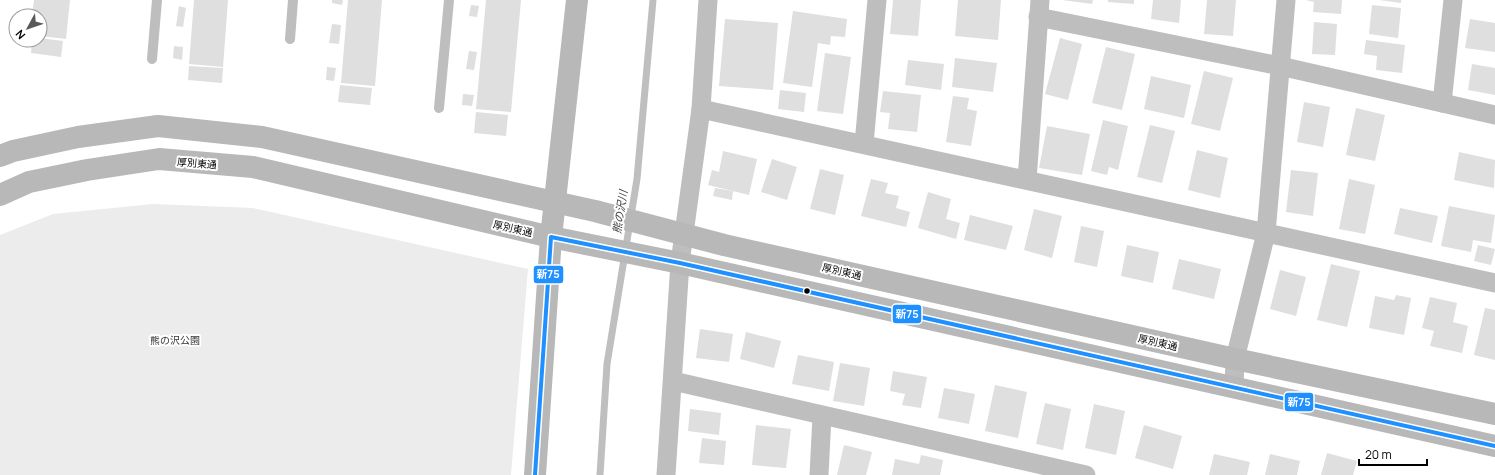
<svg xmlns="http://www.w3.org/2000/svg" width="1495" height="475" viewBox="0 0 1495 475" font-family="Manrope,'Noto Sans JP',sans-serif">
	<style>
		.green { fill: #ececec }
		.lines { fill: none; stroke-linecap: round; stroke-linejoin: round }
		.stream { stroke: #bfbfbf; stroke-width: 7 }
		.building { fill: #dfdfdf }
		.lane { stroke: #bebebe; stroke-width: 10 }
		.street { stroke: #bebebe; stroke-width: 19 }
		.secondary { stroke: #b8b8b8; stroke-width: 22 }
		.bus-1-casing { stroke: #fff; stroke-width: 7 }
		.bus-1 { stroke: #1e90ff; stroke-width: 4 }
		.bus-dot { fill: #000; stroke: #fff; stroke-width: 1.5 }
		.labels { text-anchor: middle; stroke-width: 4; stroke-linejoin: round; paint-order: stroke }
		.street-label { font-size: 10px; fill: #000; stroke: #fff }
		.park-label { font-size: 10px; fill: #333; stroke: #fff }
		.water-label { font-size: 11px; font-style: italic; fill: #444; stroke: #fff }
		.line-badge { stroke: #fff; stroke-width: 1.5 }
		.badge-label { font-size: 11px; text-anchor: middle; font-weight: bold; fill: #fff }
	</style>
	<rect width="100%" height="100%" fill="#fff"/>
	<path class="green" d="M153,204l100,4 275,61 -17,206h-511v-240l53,-21z"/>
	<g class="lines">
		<path class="stream" d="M600,475l7,-111 30,-185 16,-179"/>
	</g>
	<g class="building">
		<path d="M34,0h36l-4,39 -26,-3v-20h-8z"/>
		<path d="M194,0h34l-5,67 -34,-3z"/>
		<path d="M332,0h11l-1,5 -10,-2z"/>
		<path d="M348,0h34l-7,86 -34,-3z"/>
		<path d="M486,0h35l-10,112 -35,-3z"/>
		<path d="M893,0h28l-3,36 -28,-2z"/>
		<path d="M958,0h43l-3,40 -43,-4z"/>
		<path d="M1062,0h31l-1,4z"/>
		<path d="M1108,0h26v4l-26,-2z"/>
		<path d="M1153,0h28l-2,23 -28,-4z"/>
		<path d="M1207,0h29l-3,36 -29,-2z"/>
		<path d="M1306,0h36l-1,14 -28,-2 1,-10z"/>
		<path d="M1379,0h22v3z"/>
		<path d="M471,5l8,1 -2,11 -8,-1z"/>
		<path d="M1372,5l29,3 -3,30 -29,-4z"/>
		<path d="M179,6l7,2 -3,19 -7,-1z"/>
		<path d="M793,11l54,8 -2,18 -14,-1 -1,9 -12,-2 -6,44 -29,-4z"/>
		<path d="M725,19l53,4 -5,67 -54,-4z"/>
		<path d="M1470,19l25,4v29l-30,-4z"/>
		<path d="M1314,22l23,2 -2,31 -23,-1z"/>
		<path d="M332,24l9,1 -2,19 -10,-1z"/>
		<path d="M40,38l23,3 -2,16 -30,-4 1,-13h8z"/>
		<path d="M1060,38l22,6 -14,56 -23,-6z"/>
		<path d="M1366,40l39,5 -3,28 -26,-3 1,-14 -13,-2z"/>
		<path d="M174,46l9,1 -1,13 -9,-2z"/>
		<path d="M1106,47l29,7 -13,56 -30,-7z"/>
		<path d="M469,51l8,1 -3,18 -8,-1z"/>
		<path d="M825,53l26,4 -8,57 -26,-3z"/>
		<path d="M955,58l42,5 -4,29 -41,-5z"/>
		<path d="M908,60l36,4 -3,26 -36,-5z"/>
		<path d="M1472,64l23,4v27l-27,-5z"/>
		<path d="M189,66l34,2 -1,15 -34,-3z"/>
		<path d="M327,67l9,1 -2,13 -8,-1z"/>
		<path d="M1204,71l29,7 -13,53 -29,-7z"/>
		<path d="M1151,76l40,9 -7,33 -40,-9z"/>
		<path d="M340,85l32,3 -2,17 -32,-3z"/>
		<path d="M780,90l26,3 -2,19 -26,-3z"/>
		<path d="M883,91l38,4 -4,37 -29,-3 2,-16 -10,-1z"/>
		<path d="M463,94l11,1 -2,11 -10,-1z"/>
		<path d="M953,96l16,2 -2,11 10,2 -6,35 -25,-4z"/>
		<path d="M1304,102l26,5 -7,40 -26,-5z"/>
		<path d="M1356,108l29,7 -10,46 -29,-6z"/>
		<path d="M476,112l32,3 -2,21 -32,-3z"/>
		<path d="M1103,120l25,6 -10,44 -9,-3 -2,8 -16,-4z"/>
		<path d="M1150,125l25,6 -13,52 -25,-6z"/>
		<path d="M1047,126l43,8 -8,41 -43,-7z"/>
		<path d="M1197,150l31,8 -8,40 -32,-8z"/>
		<path d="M723,151l34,8 -8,36 -41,-10 4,-15 7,2z"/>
		<path d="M1459,152l36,8 -1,28 -40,-8z"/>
		<path d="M772,159l25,8 -10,33 -26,-8z"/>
		<path d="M820,169l24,6 -9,40 -25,-6z"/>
		<path d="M1291,170l27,3 -5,43 -27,-4z"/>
		<path d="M871,179l17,4 -3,10 14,3 -3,12 14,4 -4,15 -45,-11z"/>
		<path d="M1349,179l26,6 -10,49 -26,-5z"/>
		<path d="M715,188l18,3 -1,9 -19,-4z"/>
		<path d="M928,192l23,7 -5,20 14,4 -4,16 -38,-11z"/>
		<path d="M1449,206l46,9 -4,28 -18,-3 -2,12 -30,-6z"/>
		<path d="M1400,208l38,8 -6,27 -38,-9z"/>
		<path d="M1034,209l28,7 -10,42 -28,-8z"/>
		<path d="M970,215l43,11 -7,24 -42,-10z"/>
		<path d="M1081,226l23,5 -7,36 -23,-5z"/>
		<path d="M1127,245l32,7 -6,31 -32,-7z"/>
		<path d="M1478,245l17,4 -4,16 -17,-4z"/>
		<path d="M1179,259l42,10 -7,30 -42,-10z"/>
		<path d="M1331,264l29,7 -13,56 -30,-7z"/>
		<path d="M1280,270l26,7 -10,39 -26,-7z"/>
		<path d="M1396,295l15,3 -7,37 -35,-7 6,-32 19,4z"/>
		<path d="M1430,297l27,6 -4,19 15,4 -6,27 -32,-7 4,-15 -12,-3z"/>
		<path d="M1485,308l10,2v50l-21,-5z"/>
		<path d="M700,329l33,5 -4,28 -33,-4z"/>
		<path d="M746,332l35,9 -7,27 -34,-9z"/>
		<path d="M798,355l36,7 -5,29 -37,-7z"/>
		<path d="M840,363l30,5 -6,38 -31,-5z"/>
		<path d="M893,371l34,6 -6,31 -19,-3 3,-11 -15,-3z"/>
		<path d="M995,385l32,7 -9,46 -33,-7z"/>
		<path d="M944,388l31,6 -6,30 -31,-6z"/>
		<path d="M1045,403l26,6 -8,41 -27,-6z"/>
		<path d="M1094,404l31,7 -9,44 -31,-7z"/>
		<path d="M690,409l31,4 -2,22 -31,-4z"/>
		<path d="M756,425l35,4 -5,39 -34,-3z"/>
		<path d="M1144,425l38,11 -9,33 -38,-11z"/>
		<path d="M702,438l24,3 -2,24 -25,-2z"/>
		<path d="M844,445l28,7 -6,23h-29z"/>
		<path d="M1327,453l30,8 -4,14h-32z"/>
		<path d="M1214,454l36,8 -3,13h-38z"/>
		<path d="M1270,454l30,7 -3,14h-32z"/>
		<path d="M921,455l22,5 -3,15h-48l3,-16 24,5z"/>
	</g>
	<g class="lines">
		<g class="lane">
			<path d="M290,39l3,-39"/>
			<path d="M152,59l5,-59"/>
			<path d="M439,108l10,-108"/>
		</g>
		<g class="street">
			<path d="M1038,17l242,49 215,49"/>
			<path d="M1442,103l11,-103"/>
			<path d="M701,109l794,174"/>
			<path d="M864,144l13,-144"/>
			<path d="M1027,180l13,-180"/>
			<path d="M673,381l413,94"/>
			<path d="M1234,388l1,-29 31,-126 20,-233"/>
			<path d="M666,475l14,-212 21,-154 7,-109"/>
			<path d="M819,475l3,-59"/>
		</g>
		<g class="secondary">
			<path d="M0,156l13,-5 65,-14 80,-11 104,11 333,74 129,34 511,114 260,55"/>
			<path d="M0,195l29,-13 58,-12 72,-11 94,8 298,70 129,26 815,183"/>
			<path d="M535,475l16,-238 26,-237"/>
		</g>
		<g class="bus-1-casing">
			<path id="bus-1" d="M535,475l16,-238 129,26 815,183"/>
		</g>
		<use href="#bus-1" class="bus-1"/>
	</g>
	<circle class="bus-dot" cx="807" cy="291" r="3.5"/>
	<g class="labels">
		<g class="street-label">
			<text transform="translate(197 163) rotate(5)" y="4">厚別東通</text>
			<text transform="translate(513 228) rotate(13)" y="4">厚別東通</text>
			<text transform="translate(842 271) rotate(13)" y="4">厚別東通</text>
			<text transform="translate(1158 342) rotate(13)" y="4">厚別東通</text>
		</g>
		<g class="park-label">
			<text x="175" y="344">熊の沢公園</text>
		</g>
		<g class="water-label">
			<text transform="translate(620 212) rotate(-81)" y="4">熊の沢川</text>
		</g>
	</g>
	<g class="line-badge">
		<rect x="533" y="265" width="31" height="19" rx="4" fill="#1e90ff"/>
		<rect x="892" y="304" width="30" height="20" rx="4" fill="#1e90ff"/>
		<rect x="1284" y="392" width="30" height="20" rx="4" fill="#1e90ff"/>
	</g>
	<g class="badge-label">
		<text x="548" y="278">新75</text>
		<text x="907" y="318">新75</text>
		<text x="1299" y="406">新75</text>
	</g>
	<g transform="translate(28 28) rotate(230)"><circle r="19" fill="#ffffff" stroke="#999999"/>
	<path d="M0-3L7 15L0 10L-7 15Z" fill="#595959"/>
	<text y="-6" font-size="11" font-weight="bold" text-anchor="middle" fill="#000000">N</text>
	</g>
	<path d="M1359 459v6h68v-6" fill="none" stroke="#000000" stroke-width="2"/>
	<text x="1365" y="459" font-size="12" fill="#000000" stroke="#ffffff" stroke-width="3" paint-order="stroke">20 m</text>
</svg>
